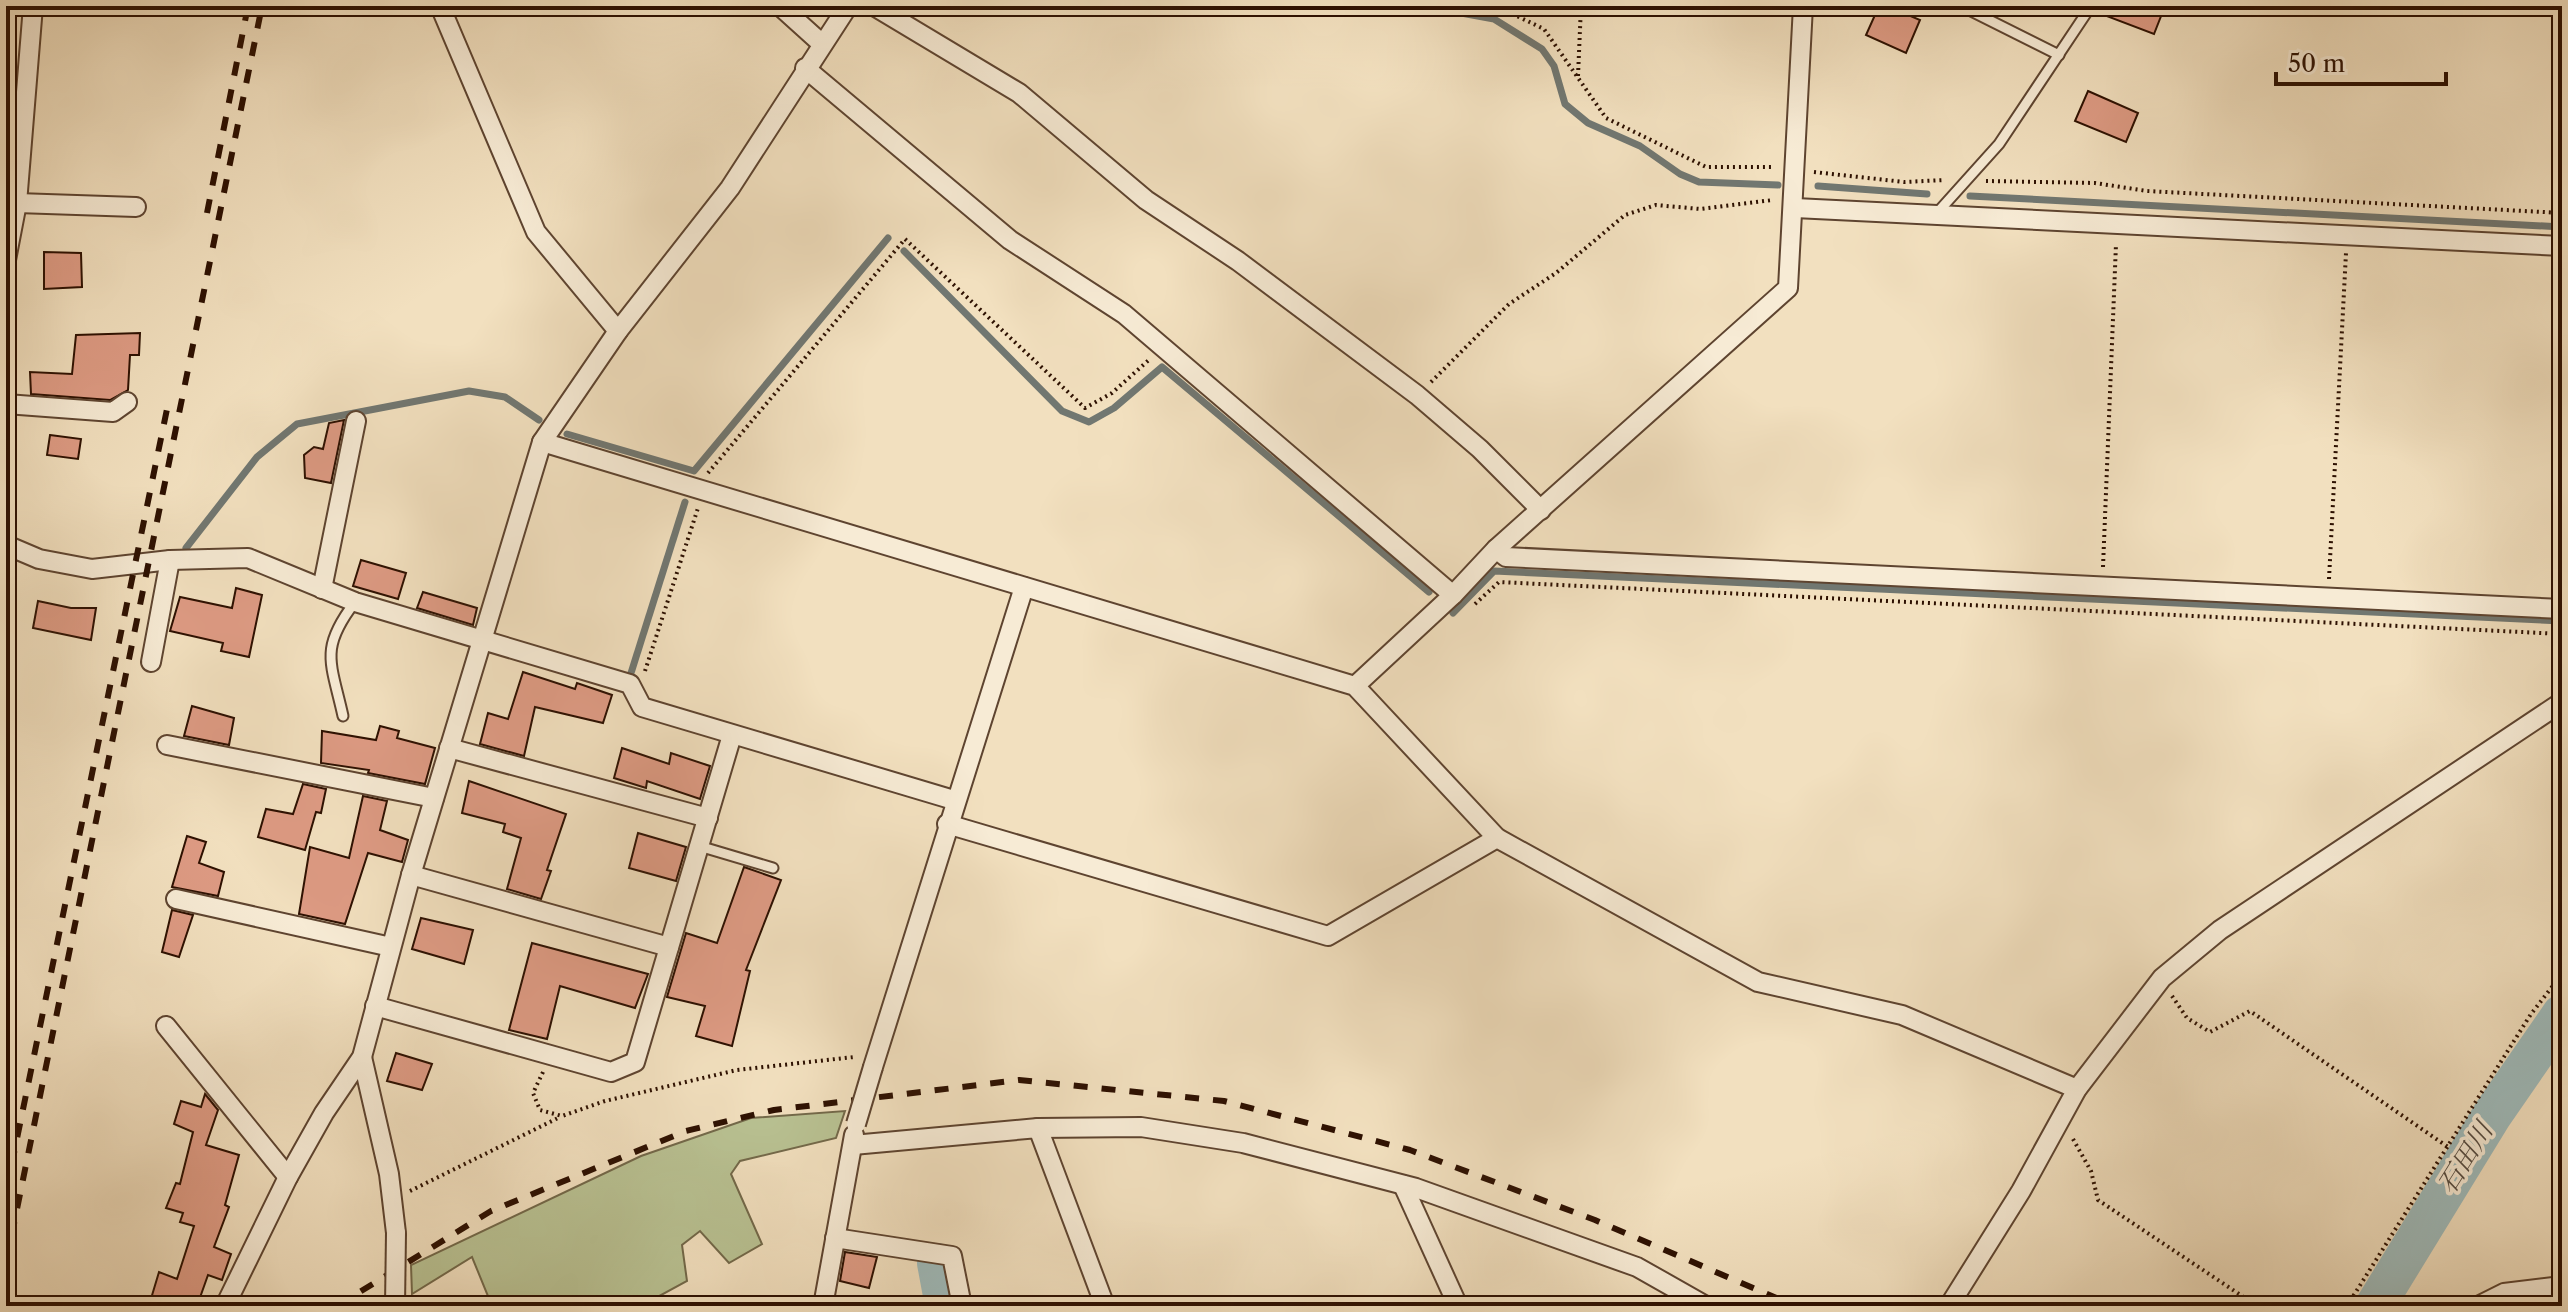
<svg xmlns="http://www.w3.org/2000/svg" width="2568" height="1312" viewBox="0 0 2568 1312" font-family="'Libre Caslon Text','Noto Serif JP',serif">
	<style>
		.green { fill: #b9c293; stroke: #73694a; stroke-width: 2 }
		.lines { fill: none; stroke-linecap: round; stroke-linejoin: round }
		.stream { stroke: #717771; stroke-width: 7 }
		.river { stroke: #9fbbbb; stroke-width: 40 }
		.building { fill: #de9b84; stroke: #2d1001; stroke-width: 2 }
		.service-casing { stroke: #5e4430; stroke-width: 13 }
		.minor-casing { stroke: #5e4430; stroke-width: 22 }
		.path { stroke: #2d1001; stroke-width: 4; stroke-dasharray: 2 4; stroke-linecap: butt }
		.service { stroke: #f7ebd5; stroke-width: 9 }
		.minor { stroke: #f7ebd5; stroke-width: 18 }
		.rail { stroke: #2d1001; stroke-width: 6; stroke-dasharray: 14 14; stroke-linecap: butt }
		.minor-bridge-casing { stroke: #5e4430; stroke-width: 22; stroke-linecap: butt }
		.minor-bridge { stroke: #f7ebd5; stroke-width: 18 }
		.labels { text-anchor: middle; stroke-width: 7; stroke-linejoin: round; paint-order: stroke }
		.water-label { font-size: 26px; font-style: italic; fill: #554c42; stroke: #f7ebd5 }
	</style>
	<rect width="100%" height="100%" fill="#f2e0bf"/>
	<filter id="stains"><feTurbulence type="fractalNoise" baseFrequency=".0025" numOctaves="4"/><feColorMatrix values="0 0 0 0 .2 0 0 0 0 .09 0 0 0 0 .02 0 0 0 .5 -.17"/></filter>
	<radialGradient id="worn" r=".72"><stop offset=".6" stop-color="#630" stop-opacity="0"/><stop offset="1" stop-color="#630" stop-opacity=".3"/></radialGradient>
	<path class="green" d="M845,1111l-9,27 -96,23 -9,13 31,70 -33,19 -29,-32 -18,14 5,36 -46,25h-149l-20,-49 -60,37 -1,-29 230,-109 110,-38z"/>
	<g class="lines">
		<g class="stream">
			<path d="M1423,6l71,13 48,30 12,17 11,38 23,19 52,23 40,28 19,8 79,3"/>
			<path d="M1818,186l109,8"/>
			<path d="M1970,196l592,31"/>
			<path d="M904,251l158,160 27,11 25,-14 48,-41 267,225"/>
			<path d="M567,434l127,37 194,-233"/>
			<path d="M186,548l71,-91 40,-33 172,-33 36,6 34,23"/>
			<path d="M1453,613l41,-42 1068,50"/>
			<path d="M631,673l54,-171"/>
		</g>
		<g class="river">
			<path d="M937,1263l8,43"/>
			<path d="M2375,1306l117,-191 70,-101"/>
		</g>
	</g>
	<g class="building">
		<path d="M1879,6h8l33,14 -14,33 -40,-18z"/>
		<path d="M2098,6h67l-11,28 -58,-22z"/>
		<path d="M2088,91l50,22 -12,29 -51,-21z"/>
		<path d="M44,252l37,1 1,34 -38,2z"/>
		<path d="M140,333l-1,22h-9l-2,35 -18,10 -79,-6 -1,-22 42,2 4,-39z"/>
		<path d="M344,420l-13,63 -26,-5 -1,-23 10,-8 9,2 6,-26z"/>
		<path d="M50,435l31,4 -3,20 -31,-4z"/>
		<path d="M361,560l45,13 -8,26 -45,-13z"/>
		<path d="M236,588l26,7 -13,62 -28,-6 2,-8 -53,-12 10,-34 52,11z"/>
		<path d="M423,592l54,16 -4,17 -56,-17z"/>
		<path d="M38,601l33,7h25l-5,32 -58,-12z"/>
		<path d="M523,672l52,17 2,-6 35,12 -9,28 -68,-16 -11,49 -44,-12 8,-31 20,6z"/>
		<path d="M192,706l42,12 -5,27 -45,-9z"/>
		<path d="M380,726l19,5 -2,7 38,10 -10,36 -57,-11 1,-3 -48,-7 1,-32 54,9z"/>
		<path d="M622,748l47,16 2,-11 39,13 -10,33 -53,-18 -1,7 -32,-10z"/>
		<path d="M469,781l97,33 -19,56 4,1 -10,28 -34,-10 14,-51 -18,-6 2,-8 -43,-11z"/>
		<path d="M303,784l23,5 -5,24 -5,-1 -11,38 -47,-13 8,-28 27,5z"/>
		<path d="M363,796l24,5 -7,29 28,10 -6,22 -34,-9 -23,71 -46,-10 11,-67 39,11z"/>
		<path d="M638,833l48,14 -10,34 -47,-13z"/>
		<path d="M187,836l19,6 -7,21 25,9 -6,24 -46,-9z"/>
		<path d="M744,867l37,13 -35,90 4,1 -18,75 -36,-10 9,-30 -38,-9 19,-64 31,10z"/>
		<path d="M172,910l21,5 -14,42 -17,-5z"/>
		<path d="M421,918l52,12 -9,34 -52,-15z"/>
		<path d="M532,943l116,31 -13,34 -75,-22 -13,53 -38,-9z"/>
		<path d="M396,1053l36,11 -10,26 -35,-9z"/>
		<path d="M205,1094l13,16 -12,35 33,10 -14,50 4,2 -15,40 17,7 -9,26 -14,-5 -11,31h-34l-13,-4 9,-30 18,7 17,-53 -14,-4 3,-9 -17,-5 10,-25 4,1 13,-52 -19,-8 7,-23 20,6z"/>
		<path d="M845,1252l32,5 -8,31 -29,-7z"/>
	</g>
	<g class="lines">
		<g class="service-casing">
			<g id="service">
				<path d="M1961,6l98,49"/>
				<path d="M1937,213l62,-69 92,-138"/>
				<path d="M343,716c-12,-54 -24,-67 12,-114"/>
				<path d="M699,846l74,22"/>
			</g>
		</g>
		<g class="minor-casing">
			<g id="minor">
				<path d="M440,6l96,226 82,99"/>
				<path d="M780,6l41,37"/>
				<path d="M874,6l145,87 127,107 92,61 179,134 63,54 61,61"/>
				<path d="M805,68l205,172 114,74 329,281"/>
				<path d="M17,203l119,4"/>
				<path d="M1795,208l767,38"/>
				<path d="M6,260l11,-57 16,-197"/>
				<path d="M6,404l107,8 14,-10"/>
				<path d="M542,442l813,244 142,152 261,144 144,33 175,74"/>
				<path d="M6,545l33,14 53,10 78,-9 78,-2 107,44 275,82 12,23 312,93"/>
				<path d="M1496,549l10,8 1056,52"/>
				<path d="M322,589l34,-168"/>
				<path d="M151,662l19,-102"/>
				<path d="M1355,686l98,-91 43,-46 292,-261 15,-282"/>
				<path d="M167,745l267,53"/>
				<path d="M449,748l259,70"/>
				<path d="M947,824l381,112 169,-98"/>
				<path d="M411,875l258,72"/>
				<path d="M176,899l215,48"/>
				<path d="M375,1006l236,66 24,-10 97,-327"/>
				<path d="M166,1026l122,151"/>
				<path d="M362,1057l27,117 7,59"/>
				<path d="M873,1067l151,-480"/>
				<path d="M1038,1128l103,-1 102,16 173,45 221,79 69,39"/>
				<path d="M853,1145l185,-17 67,178"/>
				<path d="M1403,1185l55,121"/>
				<path d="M835,1238l117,18 10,50"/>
				<path d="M225,1306l63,-129 36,-64 38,-56 49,-182 131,-433 76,-111 112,-143 118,-182"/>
				<path d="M823,1306l31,-171"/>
				<path d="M1949,1306l72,-115 56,-102 85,-111 58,-48 342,-228"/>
				<path d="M2478,1306l26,-13 58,-7"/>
			</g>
		</g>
		<g class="path">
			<path d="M1496,6l48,23 62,89 100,49h68"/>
			<path d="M1578,76l3,-70"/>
			<path d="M1814,172l90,10 41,-2"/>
			<path d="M1986,181l109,2 52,8 415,22"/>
			<path d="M1431,382l78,-78 47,-31 69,-58 31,-10 44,4 73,-9"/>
			<path d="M708,473l197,-234 180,169 27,-15 38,-34"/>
			<path d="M2103,567l13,-323"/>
			<path d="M2329,579l17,-326"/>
			<path d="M1475,604l24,-22 1063,52"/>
			<path d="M645,671l53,-163"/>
			<path d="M2172,996l15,22 23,14 40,-21 198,136"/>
			<path d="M543,1072l-10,21 7,17 22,6 43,-15 132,-31 117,-13"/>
			<path d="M2073,1139l18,32 7,29 159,106"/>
			<path d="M410,1191l150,-74"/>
			<path d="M2347,1306l184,-292 31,-40"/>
		</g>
		<use href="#service" class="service"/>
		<use href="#minor" class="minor"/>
		<g class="rail">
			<path d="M207,213l41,-207"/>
			<path d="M6,1192l161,-783"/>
			<path d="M6,1263l256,-1257"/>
			<path d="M337,1306l154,-95 195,-80 88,-21 245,-30 205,21 186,49 185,70 200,86"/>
		</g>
		<g class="minor-bridge-casing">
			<g id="minor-bridge">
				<path d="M856,1124l17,-57"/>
				<path d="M395,1306l1,-73"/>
			</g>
		</g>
		<use href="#minor-bridge" class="minor-bridge"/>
	</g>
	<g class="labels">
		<g class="water-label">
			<text transform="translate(2465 1158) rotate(-58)" y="9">石田川</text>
		</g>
	</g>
	<rect width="2568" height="1312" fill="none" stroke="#f2e0bf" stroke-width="32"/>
	<rect x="8" y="8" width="2552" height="1296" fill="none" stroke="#2d1001" stroke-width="4"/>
	<rect x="16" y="16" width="2536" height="1280" fill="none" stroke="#2d1001" stroke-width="2"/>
	<path d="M2276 72v12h170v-12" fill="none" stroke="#2d1001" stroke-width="4"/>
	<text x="2288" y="72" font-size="24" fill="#2d1001" stroke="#f7ebd5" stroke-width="6" paint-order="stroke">50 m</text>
	<rect width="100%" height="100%" filter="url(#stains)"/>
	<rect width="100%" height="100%" fill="url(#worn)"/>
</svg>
